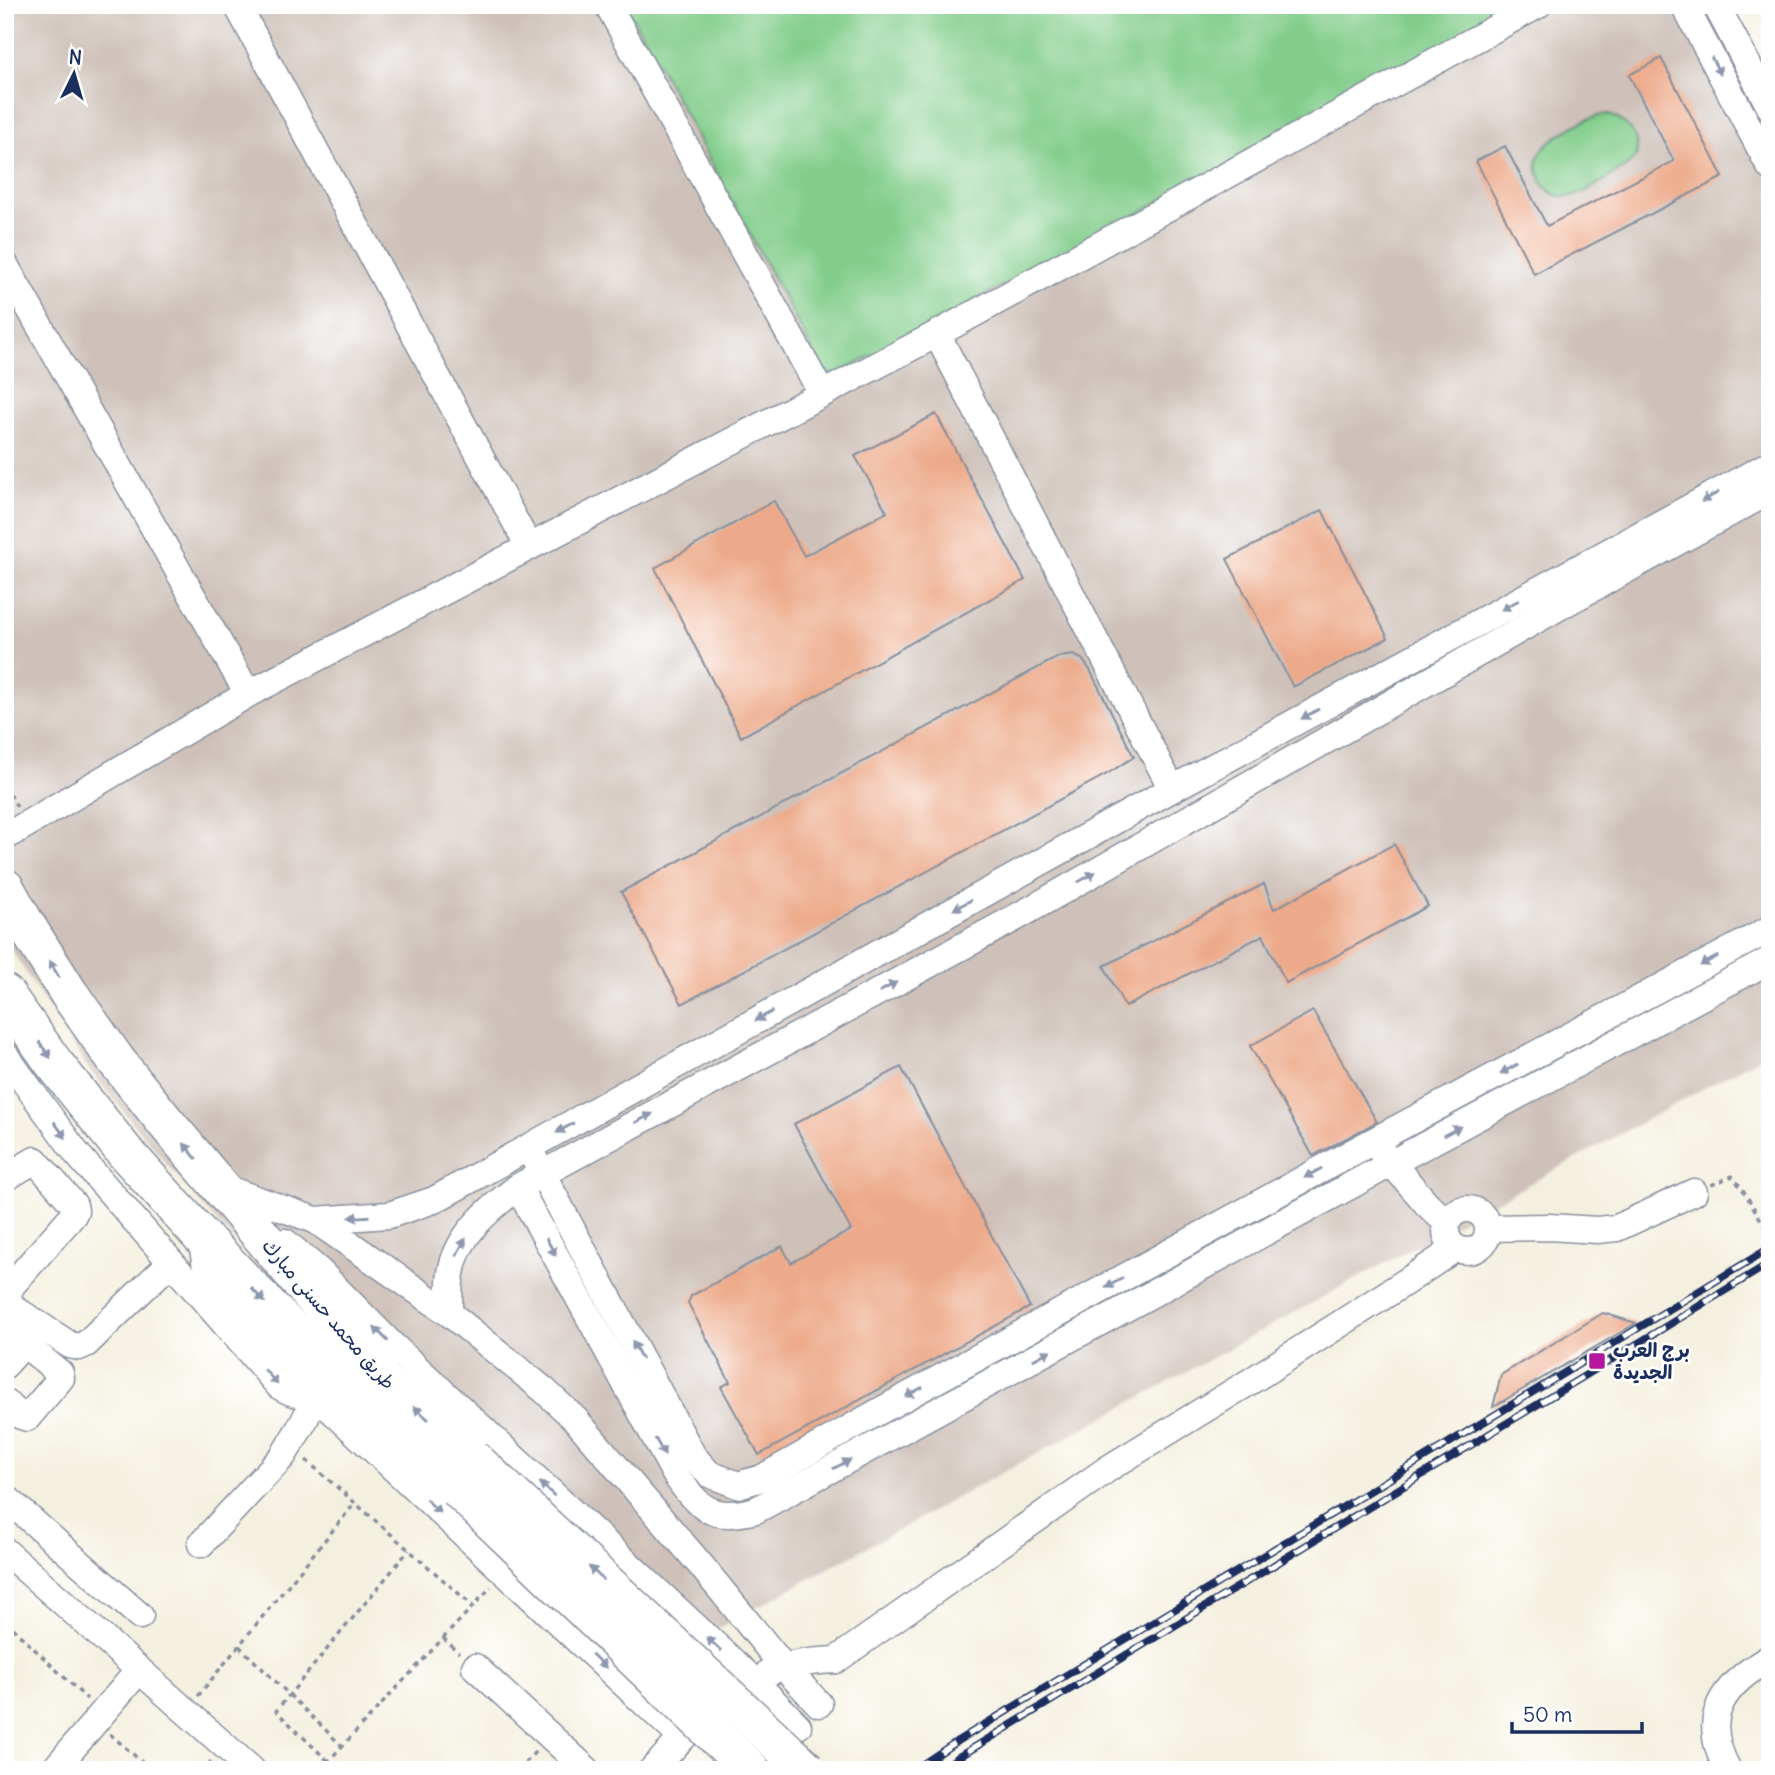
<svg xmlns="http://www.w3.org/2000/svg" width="1775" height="1775" viewBox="0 0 1775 1775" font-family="Delius,'Playpen Sans Arabic',sans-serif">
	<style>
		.industrial { fill: #cec1b9 }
		.green { fill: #82cd8b; stroke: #4e7e74; stroke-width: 2 }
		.building { fill: #edaa8a }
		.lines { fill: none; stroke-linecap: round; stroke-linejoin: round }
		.minor-casing { stroke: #88909e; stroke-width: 29 }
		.highway-casing { stroke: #88909e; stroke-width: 41 }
		.path { stroke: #88909e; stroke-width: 3.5; stroke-dasharray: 5 5; stroke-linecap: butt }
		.minor { stroke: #fff; stroke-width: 26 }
		.highway { stroke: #fff; stroke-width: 38 }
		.rail-casing { stroke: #1b2f5e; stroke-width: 8 }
		.rail { stroke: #fff; stroke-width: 5; stroke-dasharray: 16; stroke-linecap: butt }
		.highway-bridge-casing { stroke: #88909e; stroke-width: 41; stroke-linecap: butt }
		.highway-bridge { stroke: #fff; stroke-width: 38 }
		.oneway { fill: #8d97ae }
		.poi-dot { fill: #b5179e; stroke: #fff; stroke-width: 2.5 }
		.labels { text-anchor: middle; stroke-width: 5; stroke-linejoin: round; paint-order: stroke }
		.street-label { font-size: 19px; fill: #1b2f5e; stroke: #fff }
		.poi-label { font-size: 19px; font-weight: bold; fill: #1b2f5e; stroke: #fff; text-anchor: start }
	</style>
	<rect width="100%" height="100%" fill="#fff"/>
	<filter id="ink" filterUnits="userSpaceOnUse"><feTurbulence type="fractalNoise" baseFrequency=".0143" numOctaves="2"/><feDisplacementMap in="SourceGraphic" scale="14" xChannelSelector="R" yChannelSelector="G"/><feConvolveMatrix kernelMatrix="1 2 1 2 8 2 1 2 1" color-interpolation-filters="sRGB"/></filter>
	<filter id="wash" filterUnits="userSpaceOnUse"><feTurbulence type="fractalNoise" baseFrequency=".00686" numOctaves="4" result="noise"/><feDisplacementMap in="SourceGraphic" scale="28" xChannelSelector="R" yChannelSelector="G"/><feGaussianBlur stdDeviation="1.57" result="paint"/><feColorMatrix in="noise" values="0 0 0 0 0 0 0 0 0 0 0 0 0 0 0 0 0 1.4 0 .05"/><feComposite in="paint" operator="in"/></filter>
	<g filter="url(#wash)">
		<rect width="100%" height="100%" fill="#f4f0df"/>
		<path class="industrial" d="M5,5h1711l54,83v964l-1102,604 -376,-348 -127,-146 -80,-98 -80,-124z"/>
		<g class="green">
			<path d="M626,5h902l-694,371 -5,-2 -7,-6z"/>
			<path d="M1607,114c16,6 29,15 30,33 0,3 0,8 -2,11 -4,7 -49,34 -58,37 -4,1 -12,2 -16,1 -10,-1 -16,-8 -20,-16 -12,-26 7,-39 27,-50 13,-8 24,-14 39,-16z"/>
		</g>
		<g id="blocks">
			<g class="building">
				<path d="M1661,58l62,119 -189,97 -58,-113 29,-15 42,80 127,-65 -45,-86z"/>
				<path d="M936,414l89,166 -284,157 -86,-169 119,-67 30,55 83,-44 -32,-56z"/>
				<path d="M1322,510l66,128 -95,49 -66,-128z"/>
				<path d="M1073,655l9,4 8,11 44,87 -27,17 -425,230 -61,-112 437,-235z"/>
				<path d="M1394,844l34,62 -142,77 -23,-48 -138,72 -21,-41 160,-82 10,25z"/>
				<path d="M1313,1011l64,111 -64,34 -63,-110z"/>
				<path d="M901,1067l129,240 -271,148 -38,-68 9,-5 -42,-79 3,-7 91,-50 9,17 60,-33 -57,-106z"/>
				<path d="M1603,1313l33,10 -143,84 8,-32z"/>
			</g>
		</g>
	</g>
	<g filter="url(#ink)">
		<use href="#blocks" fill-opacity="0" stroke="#88909e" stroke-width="2"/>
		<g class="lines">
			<g class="minor-casing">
				<g id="minor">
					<path d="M237,5l292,542"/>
					<path d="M608,5l214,389"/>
					<path d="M1684,5l86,162"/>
					<path d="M1716,5l54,102"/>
					<path d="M5,265l243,429"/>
					<path d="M937,334l235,455"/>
					<path d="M5,837l243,-143 689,-360 601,-329"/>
					<path d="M5,1055l72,99 202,232c13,8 22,10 37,10l-12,25 -21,35 -82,88"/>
					<path d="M1381,1151l46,53 20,19"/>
					<path d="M535,1160l158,296 16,18 29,11 24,-7 116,-66 475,-260 417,-223"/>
					<path d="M5,1178l30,-18 39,45 1,6 -2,4 -61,70c-5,8 -5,15 1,23l57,37 9,2 7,-3 85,-82"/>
					<path d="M222,1187l93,33 134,93 95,77 32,30 123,143 84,103 36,38"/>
					<path d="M518,1187l157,287c24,36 38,47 81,36l636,-347 378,-203"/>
					<circle cx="1467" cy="1230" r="21"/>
					<path d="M315,1220l74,-5 45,-15 738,-411 598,-325"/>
					<path d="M1488,1228l61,-1 48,3 20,-2 77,-36"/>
					<path d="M201,1236l6,38 15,22 75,82 385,360"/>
					<path d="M285,1242l34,29 69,70 365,339 45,46"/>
					<path d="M449,1313c0,-13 0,-27 2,-40 6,-38 38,-64 67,-86l506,-274 542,-310 204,-112"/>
					<path d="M5,1331l19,13 -19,21"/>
					<path d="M5,1402l16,14 6,2 34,-40 -1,-5 -36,-29"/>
					<path d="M5,1497l135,119"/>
					<path d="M5,1551l247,219"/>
					<path d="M836,1660l273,-192 142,-87 156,-100 49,-33"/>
					<path d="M475,1667l112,103"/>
					<path d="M769,1672c22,-9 44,-11 67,-12"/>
					<path d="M54,1770l85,-100"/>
					<path d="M652,1770l41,-43"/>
					<path d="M1728,1770c-29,-53 -6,-85 42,-112"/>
				</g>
			</g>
			<g class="highway-casing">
				<g id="highway">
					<path d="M5,888l19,34 44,70 47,67 52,65 216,256 89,78"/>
					<path d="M5,994l48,68 71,89 77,85 158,164 99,89"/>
				</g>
			</g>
			<g class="path">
				<path d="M5,785l12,22"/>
				<path d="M1711,1185l21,-9 11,14 27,45"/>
				<path d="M306,1460l167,146"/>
				<path d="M5,1621l82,78"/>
				<path d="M443,1638l16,15"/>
				<path d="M239,1646l103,100"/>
				<path d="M198,1696l157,-193"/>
				<path d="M110,1734l41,36"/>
				<path d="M328,1761l-52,-50 133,-161"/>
				<path d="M203,1770l8,-9"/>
				<path d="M320,1770l171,-183"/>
				<path d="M518,1770l19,-20"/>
			</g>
			<use href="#minor" class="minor"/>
			<use href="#highway" class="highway"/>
			<g class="rail-casing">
				<g id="rail">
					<path d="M914,1770l42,-28 814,-494"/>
					<path d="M941,1770l16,-12 813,-495"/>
				</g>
			</g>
			<use href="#rail" class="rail"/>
			<g class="highway-bridge-casing">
				<g id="highway-bridge">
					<path d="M472,1458l335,312"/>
					<path d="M458,1489l293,281"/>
				</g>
			</g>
			<use href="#highway-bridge" class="highway-bridge"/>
		</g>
		<defs><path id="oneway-solid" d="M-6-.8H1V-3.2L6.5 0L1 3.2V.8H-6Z" transform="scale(1.75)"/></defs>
		<g class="oneway">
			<use href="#oneway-solid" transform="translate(1716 66) rotate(62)"/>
			<use href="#oneway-solid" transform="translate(1710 497) rotate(151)"/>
			<use href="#oneway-solid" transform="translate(1510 605) rotate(151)"/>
			<use href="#oneway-solid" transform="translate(1310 714) rotate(151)"/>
			<use href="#oneway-solid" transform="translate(1087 877) rotate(-30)"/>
			<use href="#oneway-solid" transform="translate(962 905) rotate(151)"/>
			<use href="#oneway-solid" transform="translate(1709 961) rotate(152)"/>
			<use href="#oneway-solid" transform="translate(54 969) rotate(-122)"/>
			<use href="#oneway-solid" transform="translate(888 987) rotate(-29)"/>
			<use href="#oneway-solid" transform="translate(764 1016) rotate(151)"/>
			<use href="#oneway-solid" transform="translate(45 1050) rotate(55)"/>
			<use href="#oneway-solid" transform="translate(1509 1069) rotate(152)"/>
			<use href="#oneway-solid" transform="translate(644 1118) rotate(-28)"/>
			<use href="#oneway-solid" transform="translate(565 1128) rotate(151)"/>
			<use href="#oneway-solid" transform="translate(60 1130) rotate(54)"/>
			<use href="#oneway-solid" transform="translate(1452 1131) rotate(-28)"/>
			<use href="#oneway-solid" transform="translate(190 1151) rotate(-130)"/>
			<use href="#oneway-solid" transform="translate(1313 1173) rotate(151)"/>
			<use href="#oneway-solid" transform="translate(359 1217) rotate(176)"/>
			<use href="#oneway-solid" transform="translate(461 1247) rotate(-61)"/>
			<use href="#oneway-solid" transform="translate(551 1247) rotate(61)"/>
			<use href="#oneway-solid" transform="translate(1114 1283) rotate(151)"/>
			<use href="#oneway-solid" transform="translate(258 1295) rotate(46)"/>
			<use href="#oneway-solid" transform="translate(381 1334) rotate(-135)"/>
			<use href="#oneway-solid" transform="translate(637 1350) rotate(-118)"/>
			<use href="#oneway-solid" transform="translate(1042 1355) rotate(-29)"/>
			<use href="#oneway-solid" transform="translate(271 1377) rotate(49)"/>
			<use href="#oneway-solid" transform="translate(914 1392) rotate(151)"/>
			<use href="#oneway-solid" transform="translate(421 1413) rotate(-139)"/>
			<use href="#oneway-solid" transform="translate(660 1447) rotate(61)"/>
			<use href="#oneway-solid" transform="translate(842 1464) rotate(-28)"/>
			<use href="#oneway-solid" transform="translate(547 1489) rotate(-137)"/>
			<use href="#oneway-solid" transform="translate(433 1506) rotate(43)"/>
			<use href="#oneway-solid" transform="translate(596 1573) rotate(-137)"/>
			<use href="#oneway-solid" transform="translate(714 1644) rotate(-137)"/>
			<use href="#oneway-solid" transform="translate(599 1661) rotate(43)"/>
		</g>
	</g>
	<rect class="poi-dot" x="1588" y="1352" width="18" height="18" rx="3.5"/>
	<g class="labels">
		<g class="street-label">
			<text transform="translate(329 1314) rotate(49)" y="7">طريق محمد حسنى مبارك</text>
		</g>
		<g class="poi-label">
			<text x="1613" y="1357">برج العرب<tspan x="1613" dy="22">الجديدة</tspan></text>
		</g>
	</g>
	<rect width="1775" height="1775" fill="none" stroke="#fff" stroke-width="28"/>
	<g transform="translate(74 74) rotate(5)" stroke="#ffffff" stroke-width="5" paint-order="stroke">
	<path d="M0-5L12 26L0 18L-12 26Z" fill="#1b2f5e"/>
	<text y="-10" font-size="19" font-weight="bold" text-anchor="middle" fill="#1b2f5e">N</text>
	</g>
	<path d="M1512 1722v10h130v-10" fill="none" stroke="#1b2f5e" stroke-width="3.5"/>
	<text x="1523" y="1722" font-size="21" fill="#1b2f5e" stroke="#ffffff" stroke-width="5" paint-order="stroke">50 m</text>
</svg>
